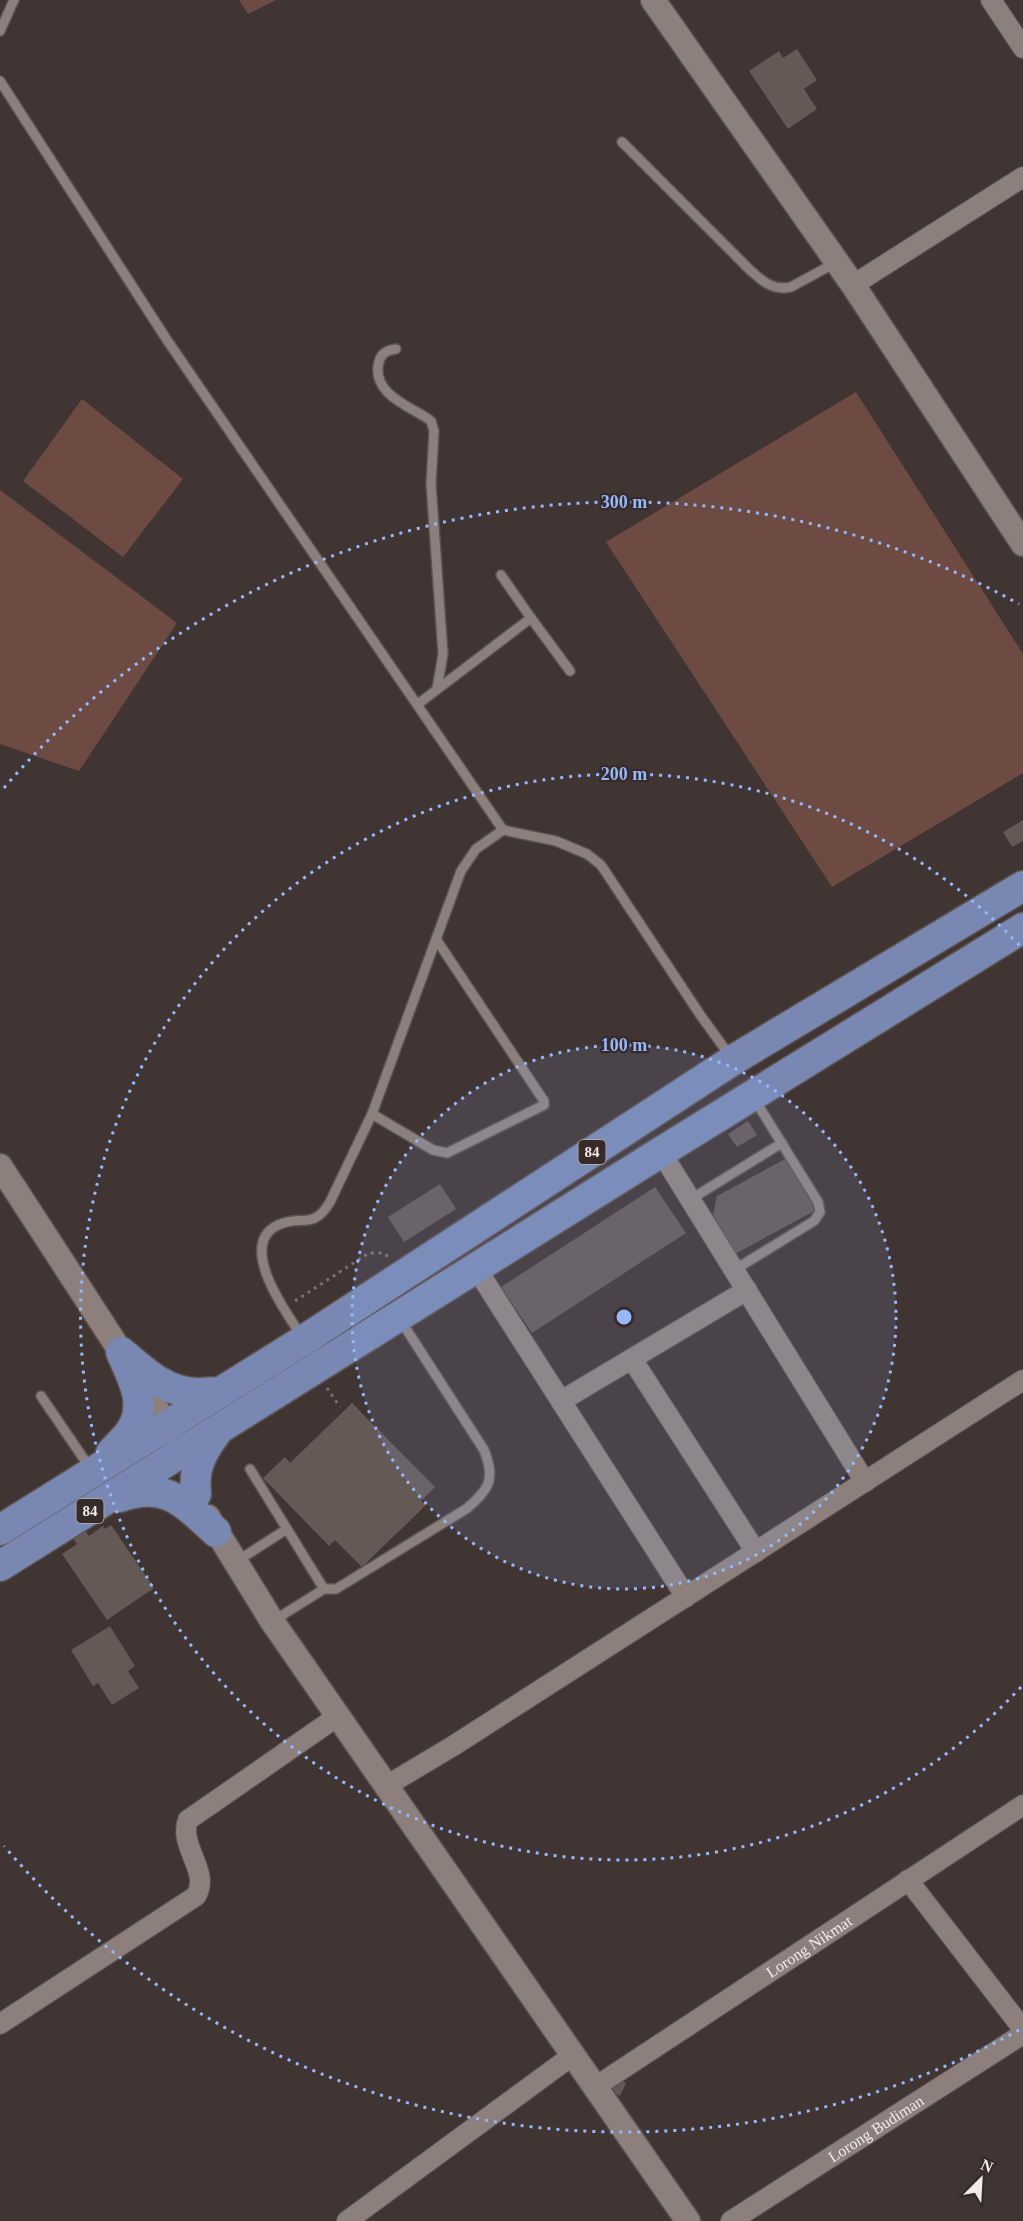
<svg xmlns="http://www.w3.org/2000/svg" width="1023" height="2221" viewBox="0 0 1023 2221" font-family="'Times New Roman',serif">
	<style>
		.green { fill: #6d4b42 }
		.building { fill: #655956 }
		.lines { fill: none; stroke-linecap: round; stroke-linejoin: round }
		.service-casing { stroke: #5c5250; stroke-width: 12 }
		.minor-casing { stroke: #5c5250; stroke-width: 22 }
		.tertiary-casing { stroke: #5c5250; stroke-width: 27 }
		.primary-casing { stroke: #5c5250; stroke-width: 33 }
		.path { stroke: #79706d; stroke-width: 3; stroke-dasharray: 3 4.5; stroke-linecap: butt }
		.service { stroke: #8d807c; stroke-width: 9 }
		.minor { stroke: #8d807c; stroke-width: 20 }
		.tertiary { stroke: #8d807c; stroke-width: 24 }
		.primary { stroke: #7888b2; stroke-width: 30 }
		.ring { fill: none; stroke: #95b7fd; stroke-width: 3; stroke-dasharray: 3 6 }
		.labels { text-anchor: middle; stroke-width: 4.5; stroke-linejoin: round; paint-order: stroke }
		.shield { fill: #362b28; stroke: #b9b1ae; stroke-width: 1.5 }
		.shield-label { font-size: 15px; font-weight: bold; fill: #f1eae8 }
		.street-label { font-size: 16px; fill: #f1eae8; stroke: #362b28 }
		.centre { fill: #95b7fd; stroke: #362b28; stroke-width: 3 }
		.ring-label { font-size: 18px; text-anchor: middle; font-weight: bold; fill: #95b7fd; stroke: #362b28; stroke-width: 4.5; stroke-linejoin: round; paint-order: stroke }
	</style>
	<rect width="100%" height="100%" fill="#403532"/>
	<g class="green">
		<path d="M239,0h37l-28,14z"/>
		<path d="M856,392l167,262v119l-191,114 -226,-345z"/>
		<path d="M82,399l101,80 -60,78 -100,-76z"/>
		<path d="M0,490l177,133 -98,148 -79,-27z"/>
	</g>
	<g class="building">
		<path d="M797,49l20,31 -13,9 13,20 -29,20 -39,-58 30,-20 4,7z"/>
		<path d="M1023,820v21l-11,6 -9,-15z"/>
		<path d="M748,1121l9,14 -20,12 -9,-13z"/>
		<path d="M787,1158l29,52 -81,44 -22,-39 4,-19z"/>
		<path d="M440,1184l16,25 -52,33 -16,-25z"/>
		<path d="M655,1187l31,46 -154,100 -31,-46z"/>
		<path d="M352,1403l83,84 -14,14 5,4 -64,62 -27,-27 -6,6 -66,-68 22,-21 5,6z"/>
		<path d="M111,1525l43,63 -47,32 -45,-66 15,-10 -4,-6 12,-8 4,6 14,-10 2,3z"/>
		<path d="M110,1626l25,40 -7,5 11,17 -27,17 -14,-22 -5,3 -22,-36z"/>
		<path d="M614,2077l12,6 -6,13 -12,-6z"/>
	</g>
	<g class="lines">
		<g class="service-casing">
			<g id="service">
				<path d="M0,31l14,-31"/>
				<path d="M0,81l167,259 336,490"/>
				<path d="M622,142l128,128c12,11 23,21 41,17l44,-24"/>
				<path d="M396,349c-9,1 -15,4 -17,13 -8,30 27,43 48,56l4,3 3,10 -3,53 12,170 -6,35"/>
				<path d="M501,575l30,43"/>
				<path d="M418,704l113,-86 39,53"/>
				<path d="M372,1114l61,36 14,3 97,-48v-4l-108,-162"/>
				<path d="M691,1199l91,-56"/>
				<path d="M734,1270l80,-49 6,-9 -2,-10 -63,-102"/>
				<path d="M303,1338c-16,-24 -67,-93 -25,-113 23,-11 35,6 52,-23l42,-88 89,-243 15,-22 27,-19 53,11 31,13 14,11 100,151 29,40"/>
				<path d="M41,1396l49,72"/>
				<path d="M250,1469l74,120h12l130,-80c23,-19 30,-30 18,-59l-83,-129"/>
				<path d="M237,1561l50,-32"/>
				<path d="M273,1621l51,-32"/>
			</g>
		</g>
		<g class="minor-casing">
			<g id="minor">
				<path d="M991,0l32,48"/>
				<path d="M853,285l170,-108"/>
				<path d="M661,1152l204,330"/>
				<path d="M476,1268l210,329"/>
				<path d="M632,1359l124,193"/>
				<path d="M561,1401l186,-111"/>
				<path d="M386,1786l67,-40 570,-366"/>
				<path d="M908,1880l115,149"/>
				<path d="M0,2024l196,-128c15,-24 -18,-50 -8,-76l150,-104"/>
				<path id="s1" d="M595,2087l428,-282"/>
				<path d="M347,2221l226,-166"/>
				<path id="s2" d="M731,2221l292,-187"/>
			</g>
		</g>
		<g class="tertiary-casing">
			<g id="tertiary">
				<path d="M653,0l200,285 170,259"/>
				<path d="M0,1166l121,186 42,67 10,23"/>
				<path d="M208,1517l64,104 416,600"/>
			</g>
		</g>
		<g class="primary-casing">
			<g id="primary">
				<path d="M126,1356c21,18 42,37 71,37 8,0 16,-1 24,-1"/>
				<path d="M111,1453c6,-7 14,-14 19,-21 19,-26 2,-55 -9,-80"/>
				<path d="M196,1494c-3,-25 5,-41 20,-61"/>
				<path d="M120,1497c46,-17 65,7 96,35"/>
				<path d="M0,1530l304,-190 429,-280 290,-174"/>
				<path d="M0,1566l661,-414 362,-224"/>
			</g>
		</g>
		<g class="path">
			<path d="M295,1301l74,-48h12l9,4"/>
			<path d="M327,1388l13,19"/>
		</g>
		<use href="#service" class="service"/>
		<use href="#minor" class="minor"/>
		<use href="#tertiary" class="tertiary"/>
		<use href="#primary" class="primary"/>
	</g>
	<circle cx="624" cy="1317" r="272" fill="#95b7fd" fill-opacity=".12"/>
	<g class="ring">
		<circle cx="624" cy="1317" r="272"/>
		<path d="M1021 1687A543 543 0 1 1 1021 947"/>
		<path d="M1019 2030A815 815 0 0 1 4 1846M4 788A815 815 0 0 1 1019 604"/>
	</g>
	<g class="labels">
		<g class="shield">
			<rect x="578.5" y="1140" width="27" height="24" rx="4.5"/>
			<rect x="76.5" y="1499" width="27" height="24" rx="4.5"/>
		</g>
		<g class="shield-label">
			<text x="592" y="1157">84</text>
			<text x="90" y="1516">84</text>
		</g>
		<g class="street-label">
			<text dy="6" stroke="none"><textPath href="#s1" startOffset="256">Lorong Nikmat</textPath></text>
			<text dy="6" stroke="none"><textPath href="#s2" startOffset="172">Lorong Budiman</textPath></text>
		</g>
	</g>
	<circle cx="624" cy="1317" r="9" class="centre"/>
	<g class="ring-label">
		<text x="624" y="508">300 m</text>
		<text x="624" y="780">200 m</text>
		<text x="624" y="1051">100 m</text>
	</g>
	<g transform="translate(981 2179) rotate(24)" stroke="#362b28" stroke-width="4.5" paint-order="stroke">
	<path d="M0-4.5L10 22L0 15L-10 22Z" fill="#f1eae8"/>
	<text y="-9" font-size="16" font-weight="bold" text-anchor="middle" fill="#f1eae8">N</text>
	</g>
</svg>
